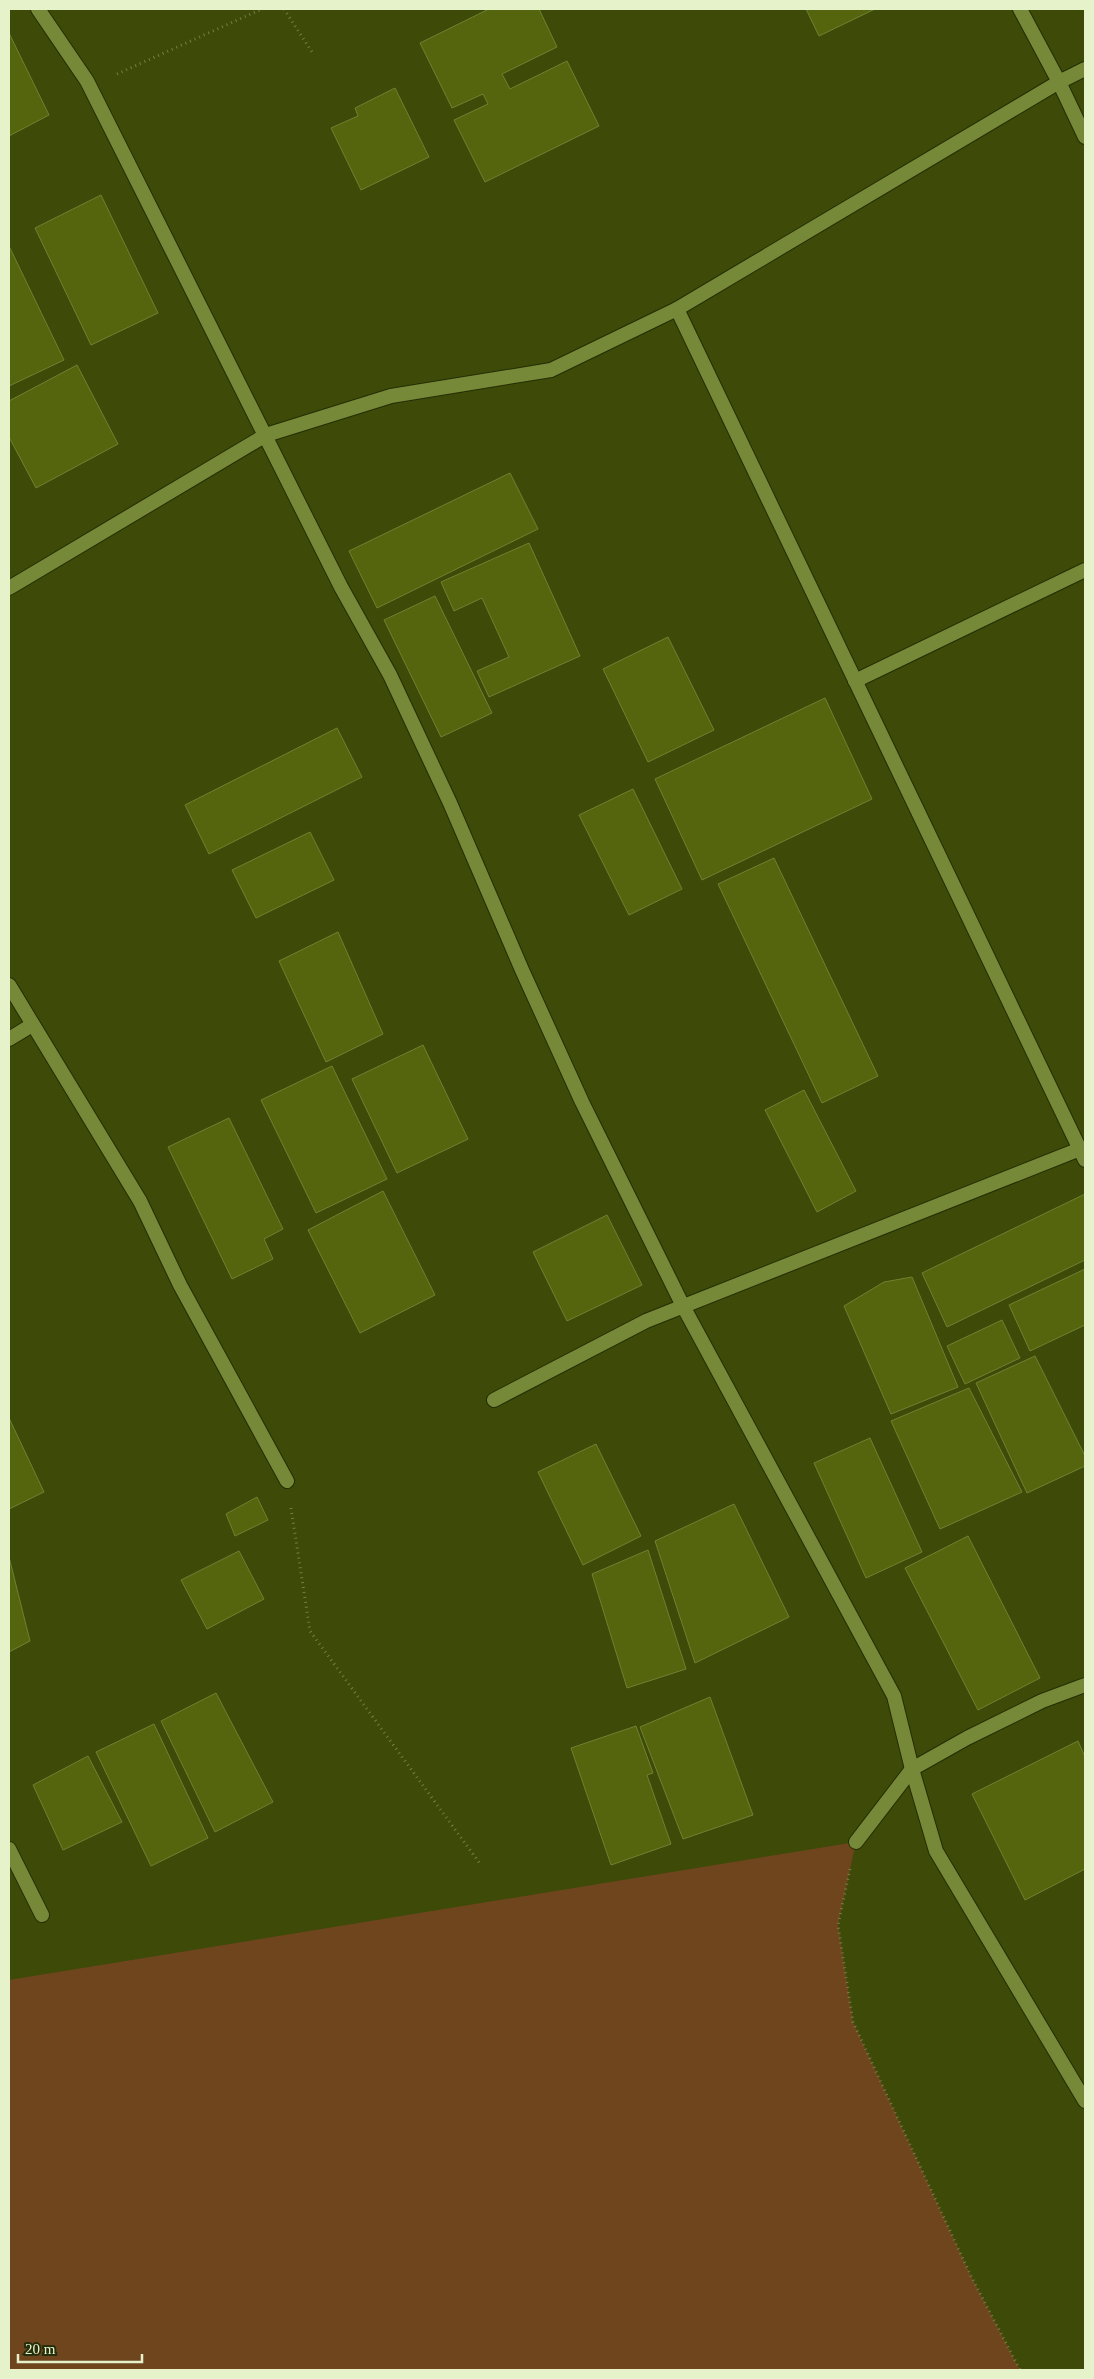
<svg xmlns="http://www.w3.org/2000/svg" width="1094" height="2379" viewBox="0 0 1094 2379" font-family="'Times New Roman',serif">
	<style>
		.green { fill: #6f451e }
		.building { fill: #54650e; stroke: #6f8232 }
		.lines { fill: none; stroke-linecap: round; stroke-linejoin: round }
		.minor-casing { stroke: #252e03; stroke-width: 16 }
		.path { stroke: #737f45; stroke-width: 3; stroke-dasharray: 1 4; stroke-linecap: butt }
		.minor { stroke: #768939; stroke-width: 14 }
	</style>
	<rect width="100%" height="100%" fill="#3d4a08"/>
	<path class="green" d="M856,1842l-18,83 15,97 118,254 49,94h-1011v-390z"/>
	<g class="building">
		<path d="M489,9h50l18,38 -55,27 8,15 57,-28 32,65 -114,56 -31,-62 34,-16 -5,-10 -31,14 -32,-65z"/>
		<path d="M806,9h69l-56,27z"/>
		<path d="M9,33l40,82 -40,21z"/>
		<path d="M395,88l34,69 -68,33 -30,-62 27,-12 -3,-8z"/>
		<path d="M101,195l57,118 -67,32 -56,-117z"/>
		<path d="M9,246l55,114 -55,26z"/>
		<path d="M77,365l41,79 -82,44 -27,-51v-36z"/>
		<path d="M510,473l28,56 -161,79 -28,-57z"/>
		<path d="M529,543l51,113 -91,41 -12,-26 32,-14 -27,-59 -28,13 -13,-29z"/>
		<path d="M435,596l57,117 -51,24 -57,-117z"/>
		<path d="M668,637l46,93 -66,32 -45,-93z"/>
		<path d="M825,698l47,101 -170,81 -47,-101z"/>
		<path d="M337,728l25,49 -153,77 -24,-49z"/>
		<path d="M633,789l49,100 -53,26 -50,-100z"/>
		<path d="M310,832l24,48 -78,38 -24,-48z"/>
		<path d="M774,858l104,218 -56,27 -104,-219z"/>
		<path d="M338,932l45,102 -57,28 -47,-101z"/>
		<path d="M423,1045l45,94 -71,34 -45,-94z"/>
		<path d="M332,1066l55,113 -71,34 -55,-113z"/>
		<path d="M804,1090l52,101 -39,21 -52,-102z"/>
		<path d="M229,1118l54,111 -19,10 9,20 -41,20 -64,-132z"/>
		<path d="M383,1191l52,104 -75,38 -52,-103z"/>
		<path d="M1085,1194v66l-138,67 -25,-54z"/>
		<path d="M607,1215l35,70 -75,36 -34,-69z"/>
		<path d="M1085,1269v56l-55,26 -21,-46z"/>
		<path d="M912,1277l46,110 -67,27 -47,-108 40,-24z"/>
		<path d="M1002,1320l18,38 -55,26 -18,-38z"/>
		<path d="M1035,1356l50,100v10l-58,27 -51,-110z"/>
		<path d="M969,1388l53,104 -82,37 -49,-108z"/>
		<path d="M9,1418l35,74 -35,17z"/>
		<path d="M870,1438l52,114 -56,26 -52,-115z"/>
		<path d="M596,1444l45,92 -58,29 -45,-93z"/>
		<path d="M257,1497l11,23 -33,16 -9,-22z"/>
		<path d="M734,1504l55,113 -94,46 -40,-122z"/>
		<path d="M968,1536l72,142 -62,32 -73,-142z"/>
		<path d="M648,1550l38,119 -59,19 -35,-114z"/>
		<path d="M239,1551l25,48 -57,30 -26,-49z"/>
		<path d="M9,1557l21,84 -21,11z"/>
		<path d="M216,1693l57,109 -58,30 -54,-111z"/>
		<path d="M710,1697l43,118 -70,24 -43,-112z"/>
		<path d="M154,1724l54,114 -57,28 -55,-114z"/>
		<path d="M636,1726l17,47 -6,2 24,69 -60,21 -40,-117z"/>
		<path d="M1078,1741l7,16v112l-60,31 -53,-106z"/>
		<path d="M88,1756l34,66 -59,28 -30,-65z"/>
	</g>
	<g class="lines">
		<g class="minor-casing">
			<g id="minor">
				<path d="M38,9l49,72 254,506 49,88 60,128 72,167 60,132 101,204 211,390 18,73 24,82 149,250"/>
				<path d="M1020,9l39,73 26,55"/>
				<path d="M677,309l408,851"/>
				<path d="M9,588l257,-153 125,-39 160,-26 126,-61 382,-227 26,-13"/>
				<path d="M855,681l230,-111"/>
				<path d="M9,985l131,216 40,84 107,196"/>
				<path d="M9,1039l23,-14"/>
				<path d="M494,1400l152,-79 434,-172"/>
				<path d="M856,1842l56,-73 55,-31 75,-37 43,-16"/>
				<path d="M9,1849l33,66"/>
			</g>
		</g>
		<g class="path">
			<path d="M284,9l28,43"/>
			<path d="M117,74l145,-65"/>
			<path d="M291,1508l19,123 171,234"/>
			<path d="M850,1869l-12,56 15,97 118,254 49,94"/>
		</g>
		<use href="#minor" class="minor"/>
	</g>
	<rect width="1094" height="2379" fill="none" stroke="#e6f2ca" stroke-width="20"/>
	<path d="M18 2354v8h124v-8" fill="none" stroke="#e6f2ca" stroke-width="2.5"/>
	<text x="25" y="2354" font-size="15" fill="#e6f2ca" stroke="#262e0c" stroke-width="4" paint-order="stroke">20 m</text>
</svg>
